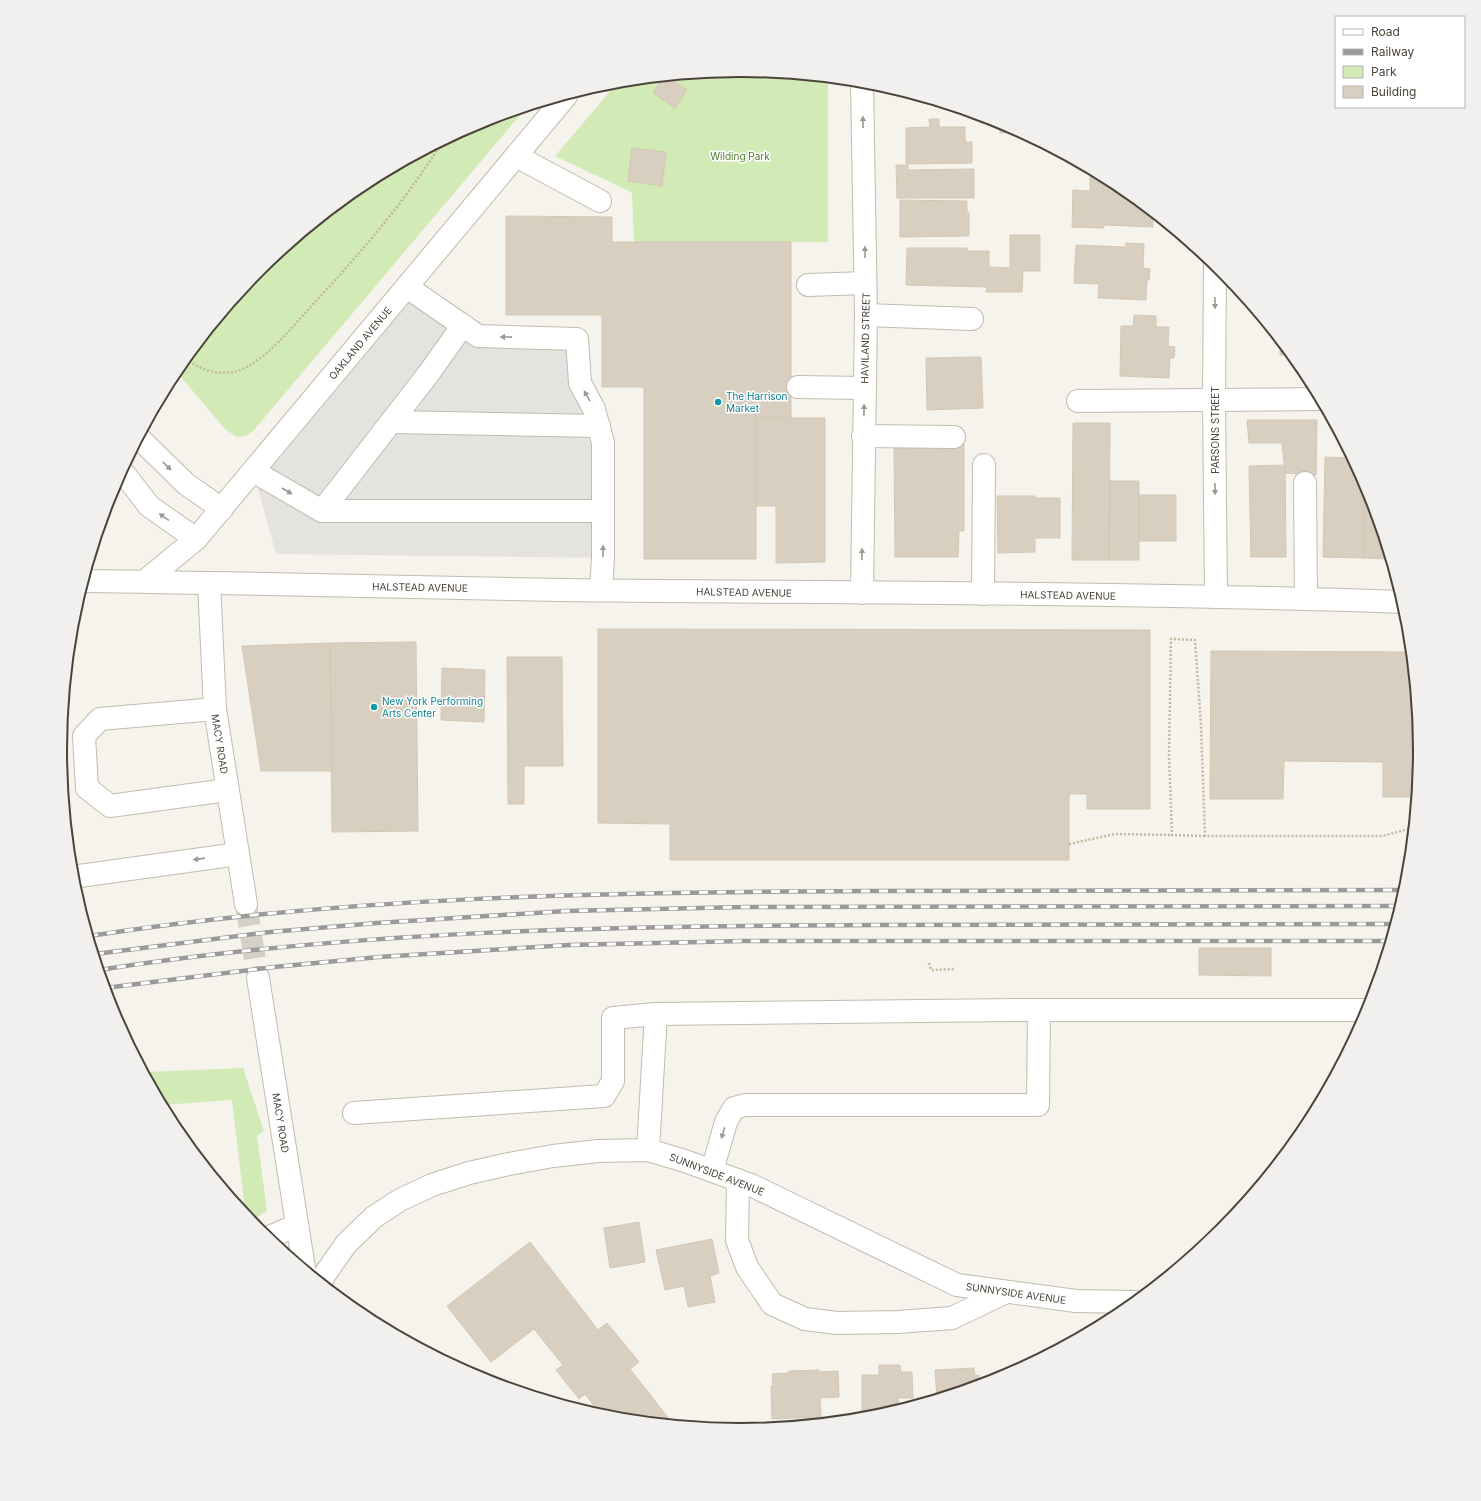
<svg xmlns="http://www.w3.org/2000/svg" width="1481" height="1501" viewBox="0 0 1481 1501" font-family="Inter,sans-serif">
	<style>
		.green { fill: #d2eab5 }
		.parking { fill: #e5e3e0 }
		.building { fill: #d8cfc1; stroke: #d3c7b4 }
		.lines { fill: none; stroke-linecap: round; stroke-linejoin: round }
		.minor-tunnel { stroke: #d4d0c8; stroke-width: 22; stroke-dasharray: 22 11; stroke-linecap: butt }
		.minor-casing { stroke: #c2bbae; stroke-width: 24 }
		.path { stroke: #c4b79f; stroke-width: 2.5; stroke-dasharray: 2 2; stroke-linecap: butt }
		.minor { stroke: #fff; stroke-width: 22 }
		.rail-casing { stroke: #9a9a9a; stroke-width: 4.5 }
		.rail { stroke: #fff; stroke-width: 3; stroke-dasharray: 9; stroke-linecap: butt }
		.oneway { fill: #9c9892 }
		.culture-dot { fill: #0f9aa8; stroke: #fff; stroke-width: 1.5 }
		.labels { text-anchor: middle; stroke-width: 3; stroke-linejoin: round; paint-order: stroke }
		.park-label { font-size: 10px; fill: #4a7f2a; stroke: #fff }
		.street-label { font-size: 10px; fill: #4b4439; stroke: #fff }
		.culture-label { font-size: 10px; fill: #0d838f; stroke: #fff; text-anchor: start }
		.rim { fill: none; stroke: #4b4439; stroke-width: 2 }
	</style>
	<rect width="100%" height="100%" fill="#f6f3ec"/>
	<g class="green">
		<path d="M741,70l87,9v163h-194l-2,-47 -1,-3 -76,-36 63,-74z"/>
		<path d="M526,108l-272,322 -6,5 -11,2 -12,-8 -49,-58 83,-102 104,-84 117,-63z"/>
		<path d="M243,1068l21,63 -7,5 10,75 -16,10 -8,-10 2,-1 -13,-110 -70,5 -18,-33z"/>
	</g>
	<path class="parking" d="M407,287l71,49 99,3 26,104v115l-327,-4 -23,-83z"/>
	<g class="building">
		<path d="M668,77l19,13 -12,18 -22,-15 10,-15z"/>
		<path d="M929,119h10v8h26v15h7v21l-66,1v-36l24,-1z"/>
		<path d="M1000,122h1l19,10 -20,1z"/>
		<path d="M632,148l34,4 -4,34 -34,-5z"/>
		<path d="M896,165h12v5l66,-1v29h-77z"/>
		<path d="M1098,174l21,11 34,28v14l-49,-2v3l-32,-1 1,-37 17,1v-16h8z"/>
		<path d="M900,200l67,1v12h2v23l-69,1z"/>
		<path d="M506,216l106,1v25h179v176h-35v141h-112v-172h-42v-72h-96z"/>
		<path d="M1010,235h30v36h-17l-1,21h-36l1,-5 -81,-2 1,-37h60v3h22v16l21,1z"/>
		<path d="M1126,243l18,1 -1,24 7,1 -1,11h-2l-1,20 -48,-2 1,-14 -25,-1 2,-38 50,2z"/>
		<path d="M1134,315l22,1v11h13l-1,19 7,1 -1,11h-4l-1,20 -49,-2 1,-50h12z"/>
		<path d="M1280,341l12,14h-12z"/>
		<path d="M981,357l2,51 -56,2 -1,-52z"/>
		<path d="M756,418h69v144l-49,1v-57h-20z"/>
		<path d="M1247,420h70l-1,55 -31,-2 -3,-30h-33z"/>
		<path d="M1073,423h37l-1,137h-37z"/>
		<path d="M894,444h70v87h-5l-1,26h-63z"/>
		<path d="M1325,457l27,1 6,11v12h6l1,1 -1,76 -41,-1z"/>
		<path d="M1285,465l1,92h-35l-2,-91z"/>
		<path d="M1110,481h29v79h-30z"/>
		<path d="M1365,482l4,8 21,69 -26,-1z"/>
		<rect x="1139" y="495" width="37" height="46"/>
		<path d="M997,496h38l-1,2h26v40h-25v14l-37,1z"/>
		<path d="M598,629l552,1v179h-63v-15h-18v66h-399v-36l-72,-1z"/>
		<path d="M416,642l2,189 -86,1 -2,-189z"/>
		<path d="M330,643l2,128h-71l-19,-125z"/>
		<path d="M1211,651l200,1 10,99 -5,46h-33v-35l-99,-1 -1,38h-73z"/>
		<path d="M507,657h55l1,109h-39v38h-16z"/>
		<path d="M442,668l43,2 -1,52 -43,-2z"/>
		<path d="M1199,948h72v28l-72,-1z"/>
		<path d="M639,1222l6,40 -35,6 -6,-40z"/>
		<path d="M712,1239l7,34 -9,3 5,26 -27,5 -4,-21 -19,4 -9,-40z"/>
		<path d="M530,1242l68,88 9,-7 32,39 -9,7 43,55 -71,-8 -17,-22 -6,5 -23,-29 7,-5 -29,-36 -43,33 -44,-56z"/>
		<path d="M879,1365h21l1,7h11l1,26h-15l1,12 -27,8v-5h-10v-38h17z"/>
		<path d="M974,1368l1,8 4,-1 1,8 10,-1 -53,17 -2,-29z"/>
		<path d="M819,1370v2l19,-1 1,26 -19,1 1,19 -49,2 -1,-33h2l-1,-12 17,-1v-2z"/>
	</g>
	<g class="lines">
		<path class="minor-tunnel" d="M246,904l12,74"/>
		<g class="minor-casing">
			<g id="minor">
				<path d="M516,156l84,45"/>
				<path d="M1215,264l-1,135 2,198"/>
				<path d="M808,285l57,-2"/>
				<path d="M407,287l71,49 99,3 3,44 14,26 9,34v115l-2,32"/>
				<path d="M866,315l106,4"/>
				<path d="M463,325l-34,48 -107,138h281"/>
				<path d="M798,387l66,1"/>
				<path d="M1078,401l242,-2"/>
				<path d="M391,422l208,4"/>
				<path d="M863,436l91,1"/>
				<path d="M139,438l47,46 36,25"/>
				<path d="M253,471l69,40"/>
				<path d="M122,472l4,4 23,30 47,33"/>
				<path d="M1305,483l1,116"/>
				<path d="M84,581c45,0 89,2 133,2 115,3 230,5 344,7 281,3 562,2 842,12"/>
				<path d="M145,581l51,-42 370,-443"/>
				<path d="M209,583l6,126 31,195"/>
				<path d="M862,593l4,-278 -4,-233"/>
				<path d="M983,594l1,-129"/>
				<path d="M215,709l-115,10 -16,17 3,52 23,18 117,-16"/>
				<path d="M72,877l166,-23"/>
				<path d="M258,978l46,290"/>
				<path d="M354,1113l250,-17 9,-15v-63l43,-4"/>
				<path d="M648,1150l8,-136 359,-4h355"/>
				<path d="M712,1171l14,-49 8,-14 11,-3h293l1,-95"/>
				<path d="M738,1180l-1,60 10,27 25,37 33,15 32,4 61,-1 54,-4 54,-26"/>
				<path d="M267,1238l30,-13"/>
				<path d="M321,1282l4,-8 21,-30 28,-27 26,-17 32,-15 37,-12 40,-9 44,-8 45,-5 50,-1 37,11 66,24 206,100 119,16 59,1"/>
			</g>
		</g>
		<g class="path">
			<path d="M186,359c14,11 36,18 54,11 25,-10 48,-38 66,-58 49,-53 98,-108 136,-170"/>
			<path d="M1205,836l-33,-1 -3,-80 2,-116 24,1 6,85 4,111h177l31,-8"/>
			<path d="M1069,844l46,-10 57,1"/>
			<path d="M929,963l2,7 24,-1"/>
		</g>
		<use href="#minor" class="minor"/>
		<g class="rail-casing">
			<g id="rail">
				<path d="M89,936c258,-40 519,-44 780,-45 179,0 358,-1 537,-1"/>
				<path d="M95,954l175,-22 107,-9 189,-12 179,-4 656,-1"/>
				<path d="M99,970c256,-40 516,-44 775,-45 174,0 348,-1 522,-1"/>
				<path d="M105,988l169,-21 105,-10 190,-12 174,-4h648"/>
			</g>
		</g>
		<use href="#rail" class="rail"/>
	</g>
	<defs><path id="oneway-solid" d="M-6-.8H1V-3.2L6.5 0L1 3.2V.8H-6Z"/></defs>
	<g class="oneway">
		<use href="#oneway-solid" transform="translate(863 122) rotate(-91)"/>
		<use href="#oneway-solid" transform="translate(865 252) rotate(-91)"/>
		<use href="#oneway-solid" transform="translate(1215 303) rotate(90)"/>
		<use href="#oneway-solid" transform="translate(506 337) rotate(-179)"/>
		<use href="#oneway-solid" transform="translate(587 396) rotate(-120)"/>
		<use href="#oneway-solid" transform="translate(864 410) rotate(-89)"/>
		<use href="#oneway-solid" transform="translate(167 466) rotate(44)"/>
		<use href="#oneway-solid" transform="translate(1215 489) rotate(89)"/>
		<use href="#oneway-solid" transform="translate(287 491) rotate(30)"/>
		<use href="#oneway-solid" transform="translate(164 517) rotate(-145)"/>
		<use href="#oneway-solid" transform="translate(603 551) rotate(-90)"/>
		<use href="#oneway-solid" transform="translate(862 554) rotate(-89)"/>
		<use href="#oneway-solid" transform="translate(199 859) rotate(172)"/>
		<use href="#oneway-solid" transform="translate(723 1133) rotate(106)"/>
	</g>
	<g class="culture-dot">
		<circle cx="718" cy="402" r="4"/>
		<circle cx="374" cy="707" r="4"/>
	</g>
	<g class="labels">
		<g class="park-label">
			<text x="740" y="160">Wilding Park</text>
		</g>
		<g class="street-label">
			<text transform="translate(865 338) rotate(-89)" y="4">HAVILAND STREET</text>
			<text transform="translate(360 343) rotate(-50)" y="4">OAKLAND AVENUE</text>
			<text transform="translate(1215 430) rotate(-90)" y="4">PARSONS STREET</text>
			<text transform="translate(420 587) rotate(1)" y="4">HALSTEAD AVENUE</text>
			<text transform="translate(744 592) rotate(1)" y="4">HALSTEAD AVENUE</text>
			<text transform="translate(1068 595) rotate(1)" y="4">HALSTEAD AVENUE</text>
			<text transform="translate(220 744) rotate(81)" y="4">MACY ROAD</text>
			<text transform="translate(281 1123) rotate(81)" y="4">MACY ROAD</text>
			<text transform="translate(717 1174) rotate(21)" y="4">SUNNYSIDE AVENUE</text>
			<text transform="translate(1016 1293) rotate(8)" y="4">SUNNYSIDE AVENUE</text>
		</g>
		<g class="culture-label">
			<text x="726" y="400">The Harrison<tspan x="726" dy="12">Market</tspan></text>
			<text x="382" y="705">New York Performing<tspan x="382" dy="12">Arts Center</tspan></text>
		</g>
	</g>
	<path d="M0 0H1481V1501H0ZM67 750a673 673 0 1 1 1346 0a673 673 0 1 1-1346 0Z" fill="#f1f0ef" fill-rule="evenodd"/>
	<path class="rim" d="M67 750a673 673 0 1 1 1346 0a673 673 0 1 1-1346 0Z"/>
	<rect x="1335" y="16" width="130" height="92" fill="#ffffff" stroke="#b7b4b0"/>
	<rect x="1343" y="29" width="20" height="6" fill="#ffffff" stroke="#b7b4b0"/>
	<text x="1371" y="36" font-size="12" fill="#4b4439">Road</text>
	<rect x="1343" y="49" width="20" height="6" fill="#9a9a9a" stroke="#b7b4b0"/>
	<text x="1371" y="56" font-size="12" fill="#4b4439">Railway</text>
	<rect x="1343" y="66" width="20" height="12" fill="#d2eab5" stroke="#b7b4b0"/>
	<text x="1371" y="76" font-size="12" fill="#4b4439">Park</text>
	<rect x="1343" y="86" width="20" height="12" fill="#d8cfc1" stroke="#b7b4b0"/>
	<text x="1371" y="96" font-size="12" fill="#4b4439">Building</text>
</svg>
